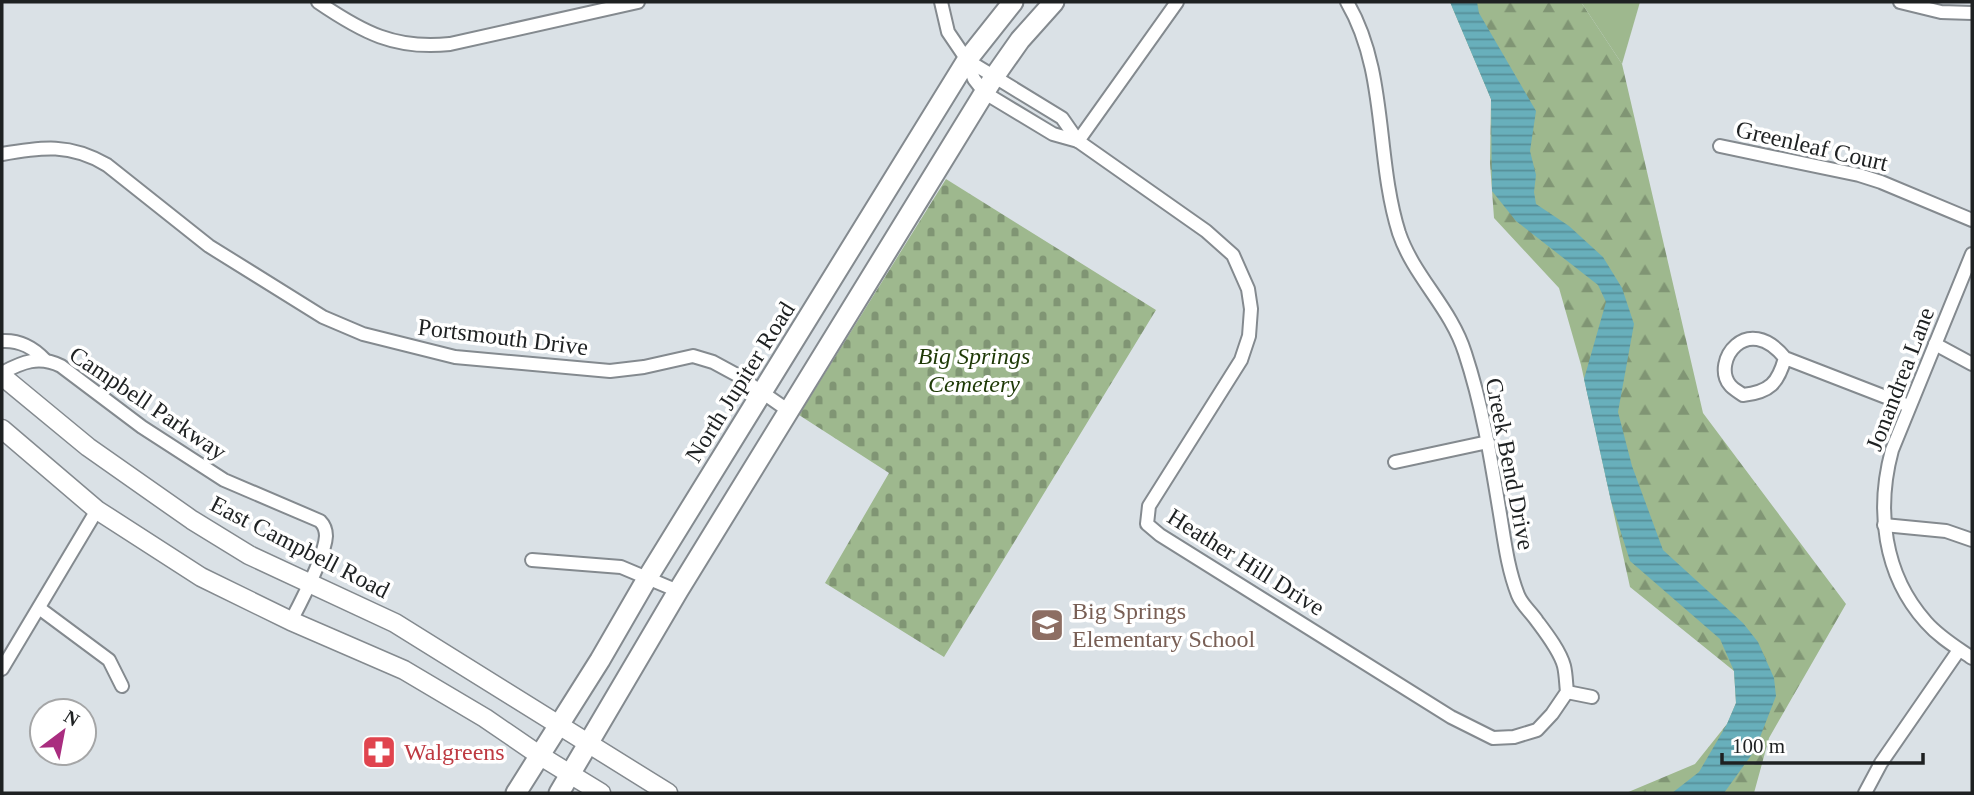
<svg xmlns="http://www.w3.org/2000/svg" width="1974" height="795" viewBox="0 0 1974 795" font-family="'Times New Roman',serif">
	<style>
		.forest { fill: url(#forest-firs) }
		.cemetery { fill: url(#cemetery-stones) }
		.park { fill: #9eb88e }
		.water { fill: url(#water-rules) }
		.lines { fill: none; stroke-linecap: round; stroke-linejoin: round }
		.minor-casing { stroke: #848a8f; stroke-width: 16 }
		.secondary-casing { stroke: #848a8f; stroke-width: 21 }
		.primary-casing { stroke: #848a8f; stroke-width: 23 }
		.minor { stroke: #fff; stroke-width: 12 }
		.secondary { stroke: #fff; stroke-width: 18 }
		.primary { stroke: #fff; stroke-width: 19 }
		.labels { text-anchor: middle; stroke-width: 7; stroke-linejoin: round; paint-order: stroke }
		.street-label { font-size: 24px; fill: #1e2122; stroke: #fff }
		.park-label { font-size: 24px; font-style: italic; fill: #1e3906; stroke: #fff }
		.education-label { font-size: 24px; fill: #785e54; stroke: #fff; text-anchor: start }
		.health-label { font-size: 24px; fill: #be3a42; stroke: #fff; text-anchor: start }
	</style>
	<defs>
		<pattern id="forest-firs" width="22" height="20" patternUnits="userSpaceOnUse" patternTransform="scale(1.75)"><rect width="22" height="20" fill="#9eb88e"/><path d="M5 1l3.5 6h-7zM16 11l3.5 6h-7z" fill="#809574"/></pattern>
		<pattern id="cemetery-stones" width="16" height="16" patternUnits="userSpaceOnUse" patternTransform="scale(1.75)"><rect width="16" height="16" fill="#9eb88e"/><path d="M2 7V4a2 2 0 0 1 4 0v3zM10 15v-3a2 2 0 0 1 4 0v3z" fill="#809574"/></pattern>
		<pattern id="water-rules" width="6" height="5" patternUnits="userSpaceOnUse" patternTransform="scale(1.75)"><rect width="6" height="5" fill="#68afbb"/><path d="M0 2.5h6" fill="none" stroke="#558e98"/></pattern>
	</defs>
	<rect width="100%" height="100%" fill="#dae1e6"/>
	<path class="forest" d="M1450,2h131l41,62 81,349 143,191 -77,134 -15,55h-128l69,-29 32,-40 9,-21 -2,-32 -104,-84 -49,-222 -22,-77 -65,-70 -4,-55 1,-64z"/>
	<path class="cemetery" d="M946,179l210,131 -212,347 -119,-74 64,-110 -90,-58z"/>
	<path class="park" d="M1581,2h59l-18,62z"/>
	<path class="water" d="M1450,2h27l2,11 57,98 -6,40 6,24 -2,17 2,12 33,22 34,31 19,31 12,36 -16,88 14,54 31,84 80,73 15,19 16,36 2,18 -21,54 -31,43h-52l27,-21 28,-48 9,-21 -2,-32 -14,-32 -90,-78 -19,-60 -27,-122 22,-77 -8,-17 -82,-64 -24,-30 -1,-92z"/>
	<g class="lines">
		<g class="minor-casing">
			<g id="minor">
				<path d="M318,2c44,30 77,48 132,42l188,-42"/>
				<path d="M941,2l7,30 19,28 7,19 11,14 68,41 25,7"/>
				<path d="M1900,2l41,10 31,1"/>
				<path d="M967,60l95,58 16,23 128,90 27,24 15,34 3,20 -2,27 -8,24 -92,146 -2,18 13,11 291,182 42,21 21,-1 23,-7 15,-16 15,-22c-1,-8 -1,-18 -3,-26 -4,-15 -18,-33 -27,-45 -6,-9 -15,-16 -19,-26 -11,-28 -14,-58 -19,-87 -9,-55 -17,-103 -34,-155 -14,-45 -51,-76 -66,-120 -24,-76 -11,-161 -52,-231"/>
				<path d="M1078,141l99,-139"/>
				<path d="M1720,146l139,29 22,7 91,38"/>
				<path d="M2,154c40,-7 68,-11 105,11l102,81 114,71 40,17 92,23 155,14 34,-4 49,-11 20,6 24,13 52,36"/>
				<path d="M1972,254l-80,196c-16,59 -9,124 34,172 13,15 30,25 46,36"/>
				<path d="M2,341c18,-1 31,6 43,19"/>
				<path d="M1935,344l37,20"/>
				<path d="M1785,358c-7,25 -15,34 -42,37 -4,-3 -10,-6 -13,-10 -19,-23 17,-74 55,-27l124,48"/>
				<path d="M2,373c20,-11 37,-18 59,-7l81,61 82,53 96,41c4,4 6,8 6,15 -1,20 -25,66 -35,85"/>
				<path d="M1395,462l93,-20"/>
				<path d="M1884,525l62,6 26,9"/>
				<path d="M532,560l89,7 57,24"/>
				<path d="M39,608l70,52 13,26"/>
				<path d="M2,669l95,-159"/>
				<path d="M1567,692l25,5"/>
				<path d="M1865,793l16,-30 78,-113"/>
			</g>
		</g>
		<g class="secondary-casing">
			<g id="secondary">
				<path d="M2,376l86,71 104,73 57,35 146,68 273,170"/>
				<path d="M2,429l95,81 104,67 90,44 113,49 81,48 54,37 62,38"/>
			</g>
		</g>
		<g class="primary-casing">
			<g id="primary">
				<path d="M516,793l84,-133 48,-83 319,-517 46,-58"/>
				<path d="M559,793l119,-202 316,-514 26,-37 34,-38"/>
			</g>
		</g>
		<use href="#minor" class="minor"/>
		<use href="#secondary" class="secondary"/>
		<use href="#primary" class="primary"/>
	</g>
	<defs>
		<g id="school-square" transform="scale(1.75)"><rect x="-9" y="-9" width="18" height="18" rx="4" fill="#8d6e63" stroke="#fff"/><path d="M0-5L7-2L0 1L-7-2ZM-4 1L0 2.5L4 1V4Q0 6-4 4Z" fill="#fff"/></g>
		<g id="pharmacy-square" transform="scale(1.75)"><rect x="-9" y="-9" width="18" height="18" rx="4" fill="#e0444e" stroke="#fff"/><path d="M-2-6h4v4h4v4h-4v4h-4v-4h-4v-4h4Z" fill="#fff"/></g>
	</defs>
	<g fill-rule="evenodd">
		<use href="#school-square" x="1047" y="625"/>
		<use href="#pharmacy-square" x="379" y="752"/>
	</g>
	<g class="labels">
		<g class="street-label">
			<text transform="translate(1812 146) rotate(13)" y="8">Greenleaf Court</text>
			<text transform="translate(503 337) rotate(7)" y="8">Portsmouth Drive</text>
			<text transform="translate(1900 379) rotate(-69)" y="8">Jonandrea Lane</text>
			<text transform="translate(740 382) rotate(-58)" y="8">North Jupiter Road</text>
			<text transform="translate(148 403) rotate(34)" y="8">Campbell Parkway</text>
			<text transform="translate(1510 464) rotate(79)" y="8">Creek Bend Drive</text>
			<text transform="translate(300 547) rotate(27)" y="8">East Campbell Road</text>
			<text transform="translate(1246 562) rotate(32)" y="8">Heather Hill Drive</text>
		</g>
		<g class="park-label">
			<text x="974" y="364">Big Springs<tspan x="974" dy="28">Cemetery</tspan></text>
		</g>
		<g class="education-label">
			<text x="1072" y="619">Big Springs<tspan x="1072" dy="28">Elementary School</tspan></text>
		</g>
		<g class="health-label">
			<text x="404" y="760">Walgreens</text>
		</g>
	</g>
	<rect width="1974" height="795" fill="none" stroke="#1e2122" stroke-width="7"/>
	<g transform="translate(63 732) rotate(32)"><circle r="33" fill="#ffffff" stroke="#a5a6a7" stroke-width="2"/>
	<path d="M0-5L12 26L0 18L-12 26Z" fill="#a92d7f"/>
	<text y="-10" font-size="19" font-weight="bold" text-anchor="middle" fill="#1e2122">N</text>
	</g>
	<path d="M1722 753v10h201v-10" fill="none" stroke="#1e2122" stroke-width="3.5"/>
	<text x="1732" y="753" font-size="21" fill="#1e2122" stroke="#ffffff" stroke-width="5" paint-order="stroke">100 m</text>
</svg>
